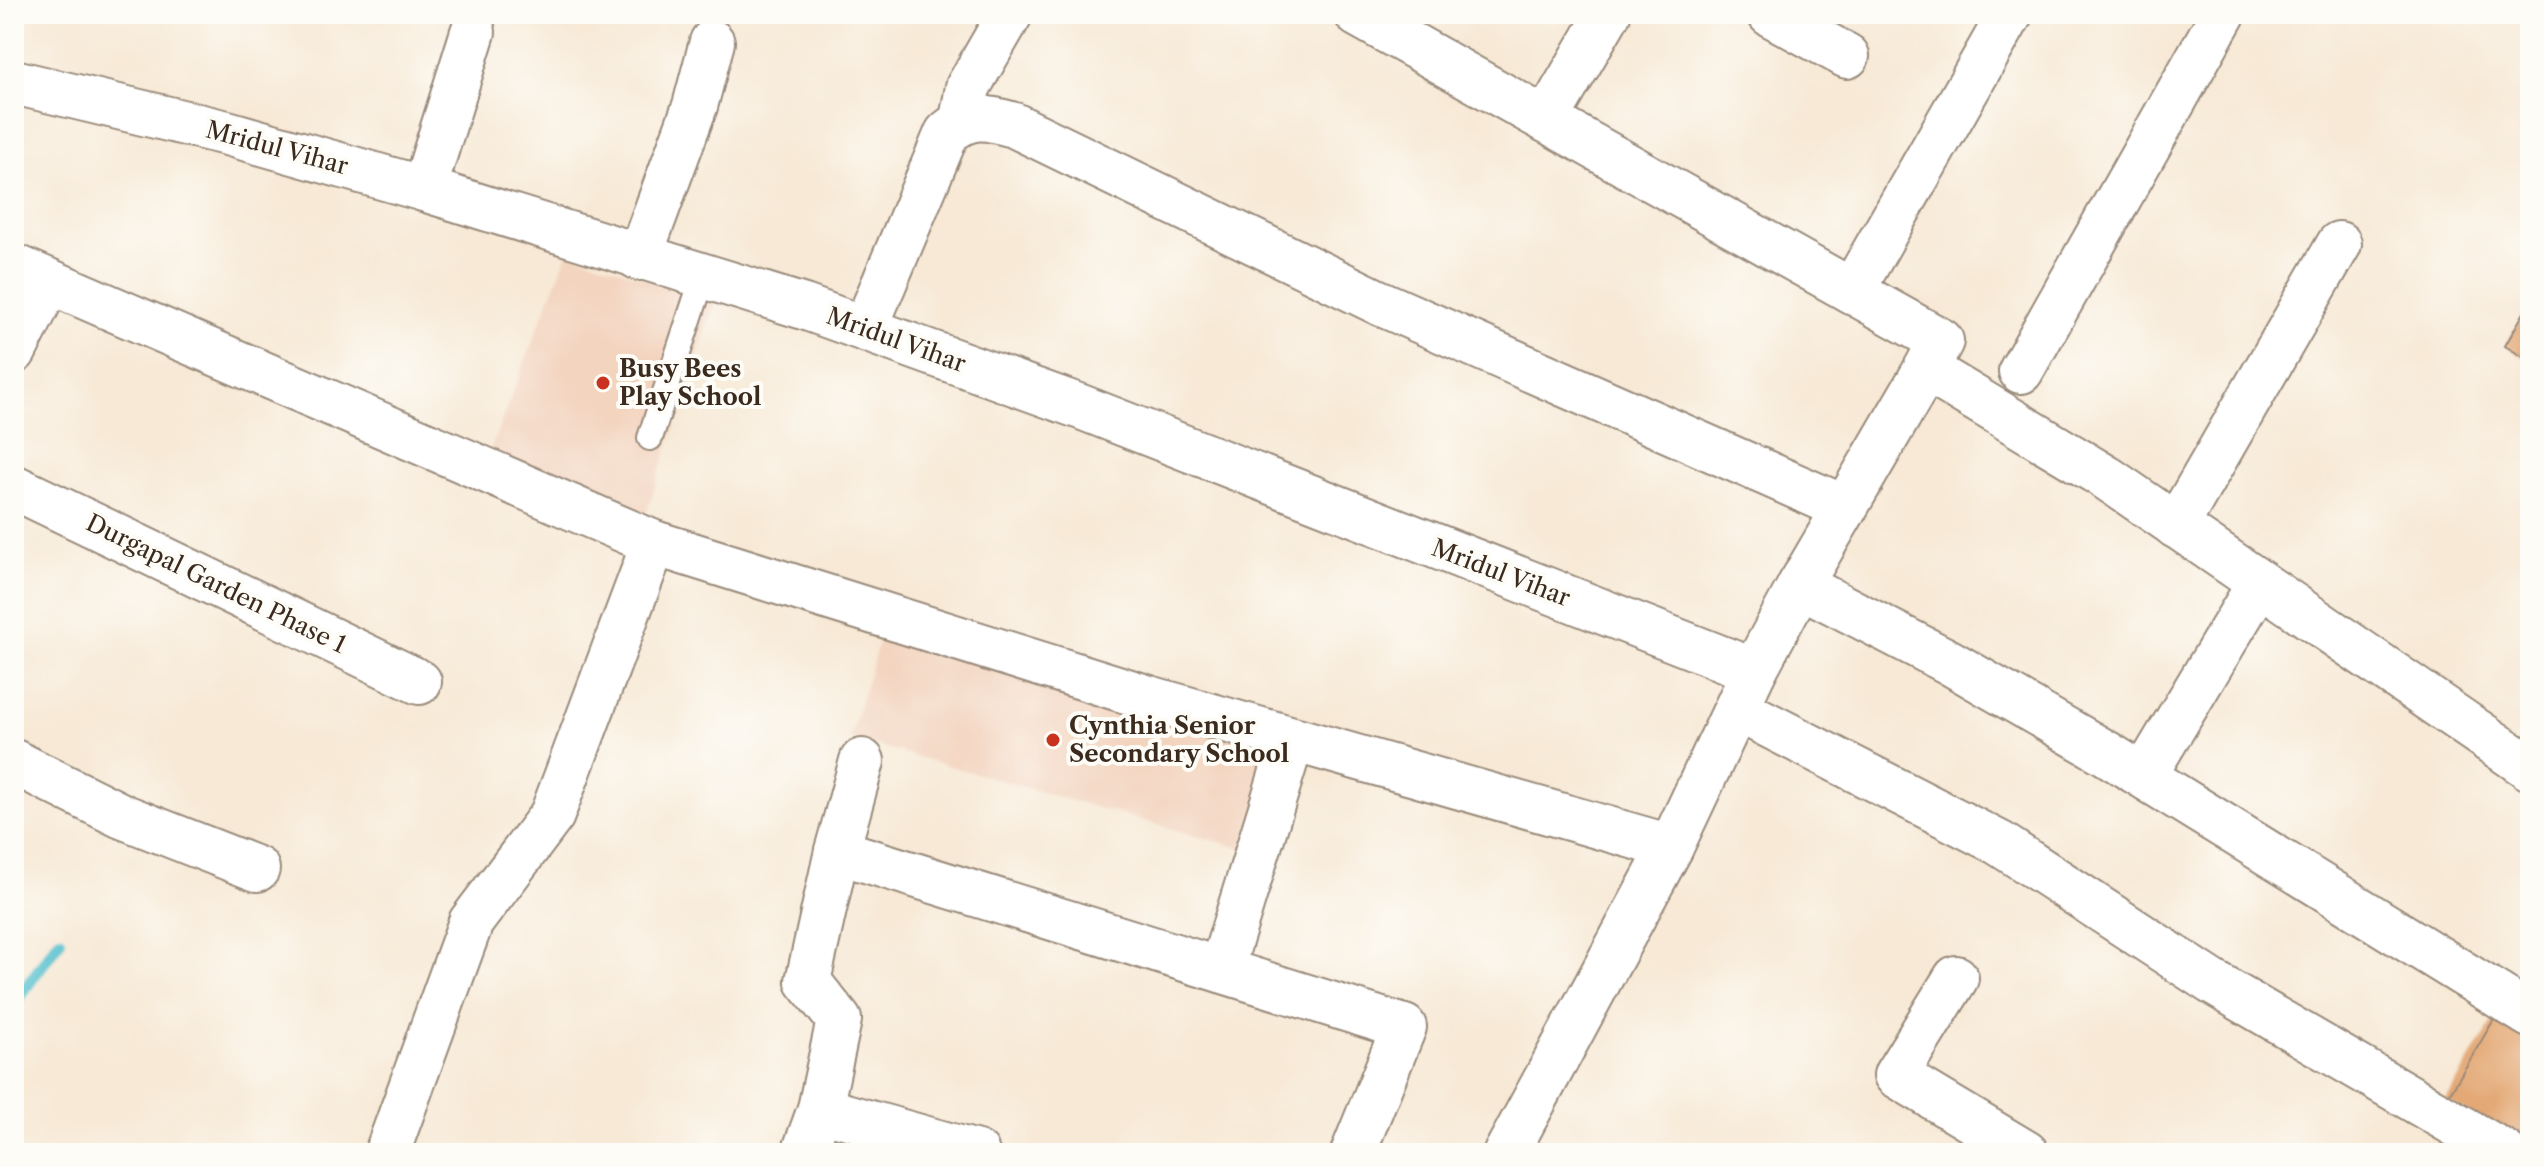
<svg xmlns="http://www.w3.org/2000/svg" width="2544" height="1167" viewBox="0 0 2544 1167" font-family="'Libre Caslon Text',serif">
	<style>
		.built { fill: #f3d4bf }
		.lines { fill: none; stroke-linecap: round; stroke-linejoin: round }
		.stream { stroke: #53bfce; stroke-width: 12 }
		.building { fill: #e3a875 }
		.service-casing { stroke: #998a7a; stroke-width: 28 }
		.minor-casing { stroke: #998a7a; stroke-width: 48 }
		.service { stroke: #fff; stroke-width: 24 }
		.minor { stroke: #fff; stroke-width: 44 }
		.poi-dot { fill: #c8321e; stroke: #fdfcf7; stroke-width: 3 }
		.labels { text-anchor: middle; stroke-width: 8; stroke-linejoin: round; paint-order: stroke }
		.street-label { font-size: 24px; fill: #3b2a1e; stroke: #fdfcf7 }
		.poi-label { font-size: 24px; font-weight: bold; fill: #3b2a1e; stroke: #fdfcf7; text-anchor: start }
	</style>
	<rect width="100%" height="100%" fill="#fdfcf7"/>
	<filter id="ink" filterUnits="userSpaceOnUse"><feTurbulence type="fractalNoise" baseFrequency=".0125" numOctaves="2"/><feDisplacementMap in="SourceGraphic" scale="16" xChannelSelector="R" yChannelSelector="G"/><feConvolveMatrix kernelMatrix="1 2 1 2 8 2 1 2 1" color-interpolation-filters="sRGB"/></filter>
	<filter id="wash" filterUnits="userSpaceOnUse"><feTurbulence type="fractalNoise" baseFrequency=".006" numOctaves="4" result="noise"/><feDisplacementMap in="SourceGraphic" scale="32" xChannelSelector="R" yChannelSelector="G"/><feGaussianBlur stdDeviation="1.8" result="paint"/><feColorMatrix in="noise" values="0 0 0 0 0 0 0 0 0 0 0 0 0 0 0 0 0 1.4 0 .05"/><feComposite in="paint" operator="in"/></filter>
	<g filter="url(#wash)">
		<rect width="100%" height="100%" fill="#f7e9d6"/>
		<g class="built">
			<path d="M568,252l147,50 -73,225 -157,-64z"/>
			<path d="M883,628l373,114 15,23 -24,85 -397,-112z"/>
		</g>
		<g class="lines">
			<path class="stream" d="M14,1004l46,-64"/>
		</g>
		<g id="blocks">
			<g class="building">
				<path d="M2530,302v59l-25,-15z"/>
				<path d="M2499,1011l31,18v121l-84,-50z"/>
			</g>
		</g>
	</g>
	<g filter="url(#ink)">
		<use href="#blocks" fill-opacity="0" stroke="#998a7a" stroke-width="2"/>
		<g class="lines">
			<g class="service-casing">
				<path id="service" d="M650,438l53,-161"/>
			</g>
			<g class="minor-casing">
				<g id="minor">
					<path d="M1357,14l584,327 -15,28"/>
					<path d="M1770,14l77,42"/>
					<path d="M14,82l213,51 197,56 380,118 277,100 673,264"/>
					<path d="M962,120l6,-33 42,-73"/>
					<path d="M1546,120l62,-106"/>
					<path d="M424,189l49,-157"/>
					<path d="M639,258l56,-152 17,-64"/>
					<path d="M14,266l640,277 495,155 522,149"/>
					<path d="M1852,291l158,-277"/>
					<path d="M865,329l82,-196c23,-20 39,-16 67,-8l366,178 465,205"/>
					<path d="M14,351l35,-69"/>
					<path d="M2021,371l202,-357"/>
					<path d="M14,487l405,195"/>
					<path d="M2176,526l163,-282"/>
					<path d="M1800,585l149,77 157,91 424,262"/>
					<path d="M1737,709l262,134 213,139 293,171"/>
					<path d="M862,761l-25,90 567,176 -51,126"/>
					<path d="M14,762l108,54 135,53"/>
					<path d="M2144,776l115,-192"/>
					<path d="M1221,970l71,-230"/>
					<path d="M1956,978l-60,97 130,78"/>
					<path d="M820,1109l19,-89 -31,-39 29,-130"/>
					<path d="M387,1153l84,-231 81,-107 102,-272"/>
					<path d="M804,1153l16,-44 157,44"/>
					<path d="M1506,1153l165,-306 83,-176 46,-86 126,-216 181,109 423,290"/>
				</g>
			</g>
			<use href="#service" class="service"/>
			<use href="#minor" class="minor"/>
		</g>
	</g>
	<g class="poi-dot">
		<circle cx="603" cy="383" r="8"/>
		<circle cx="1053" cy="740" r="8"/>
	</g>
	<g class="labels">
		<g class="street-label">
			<text transform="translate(277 148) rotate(15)" y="8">Mridul Vihar</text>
			<text transform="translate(896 340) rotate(20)" y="8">Mridul Vihar</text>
			<text transform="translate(1501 573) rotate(21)" y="8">Mridul Vihar</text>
			<text transform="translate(216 584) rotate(26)" y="8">Durgapal Garden Phase 1</text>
		</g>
		<g class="poi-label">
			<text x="619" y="377">Busy Bees<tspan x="619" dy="28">Play School</tspan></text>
			<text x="1069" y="734">Cynthia Senior<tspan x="1069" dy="28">Secondary School</tspan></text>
		</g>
	</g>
	<rect width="2544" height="1167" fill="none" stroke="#fdfcf7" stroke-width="48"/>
</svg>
